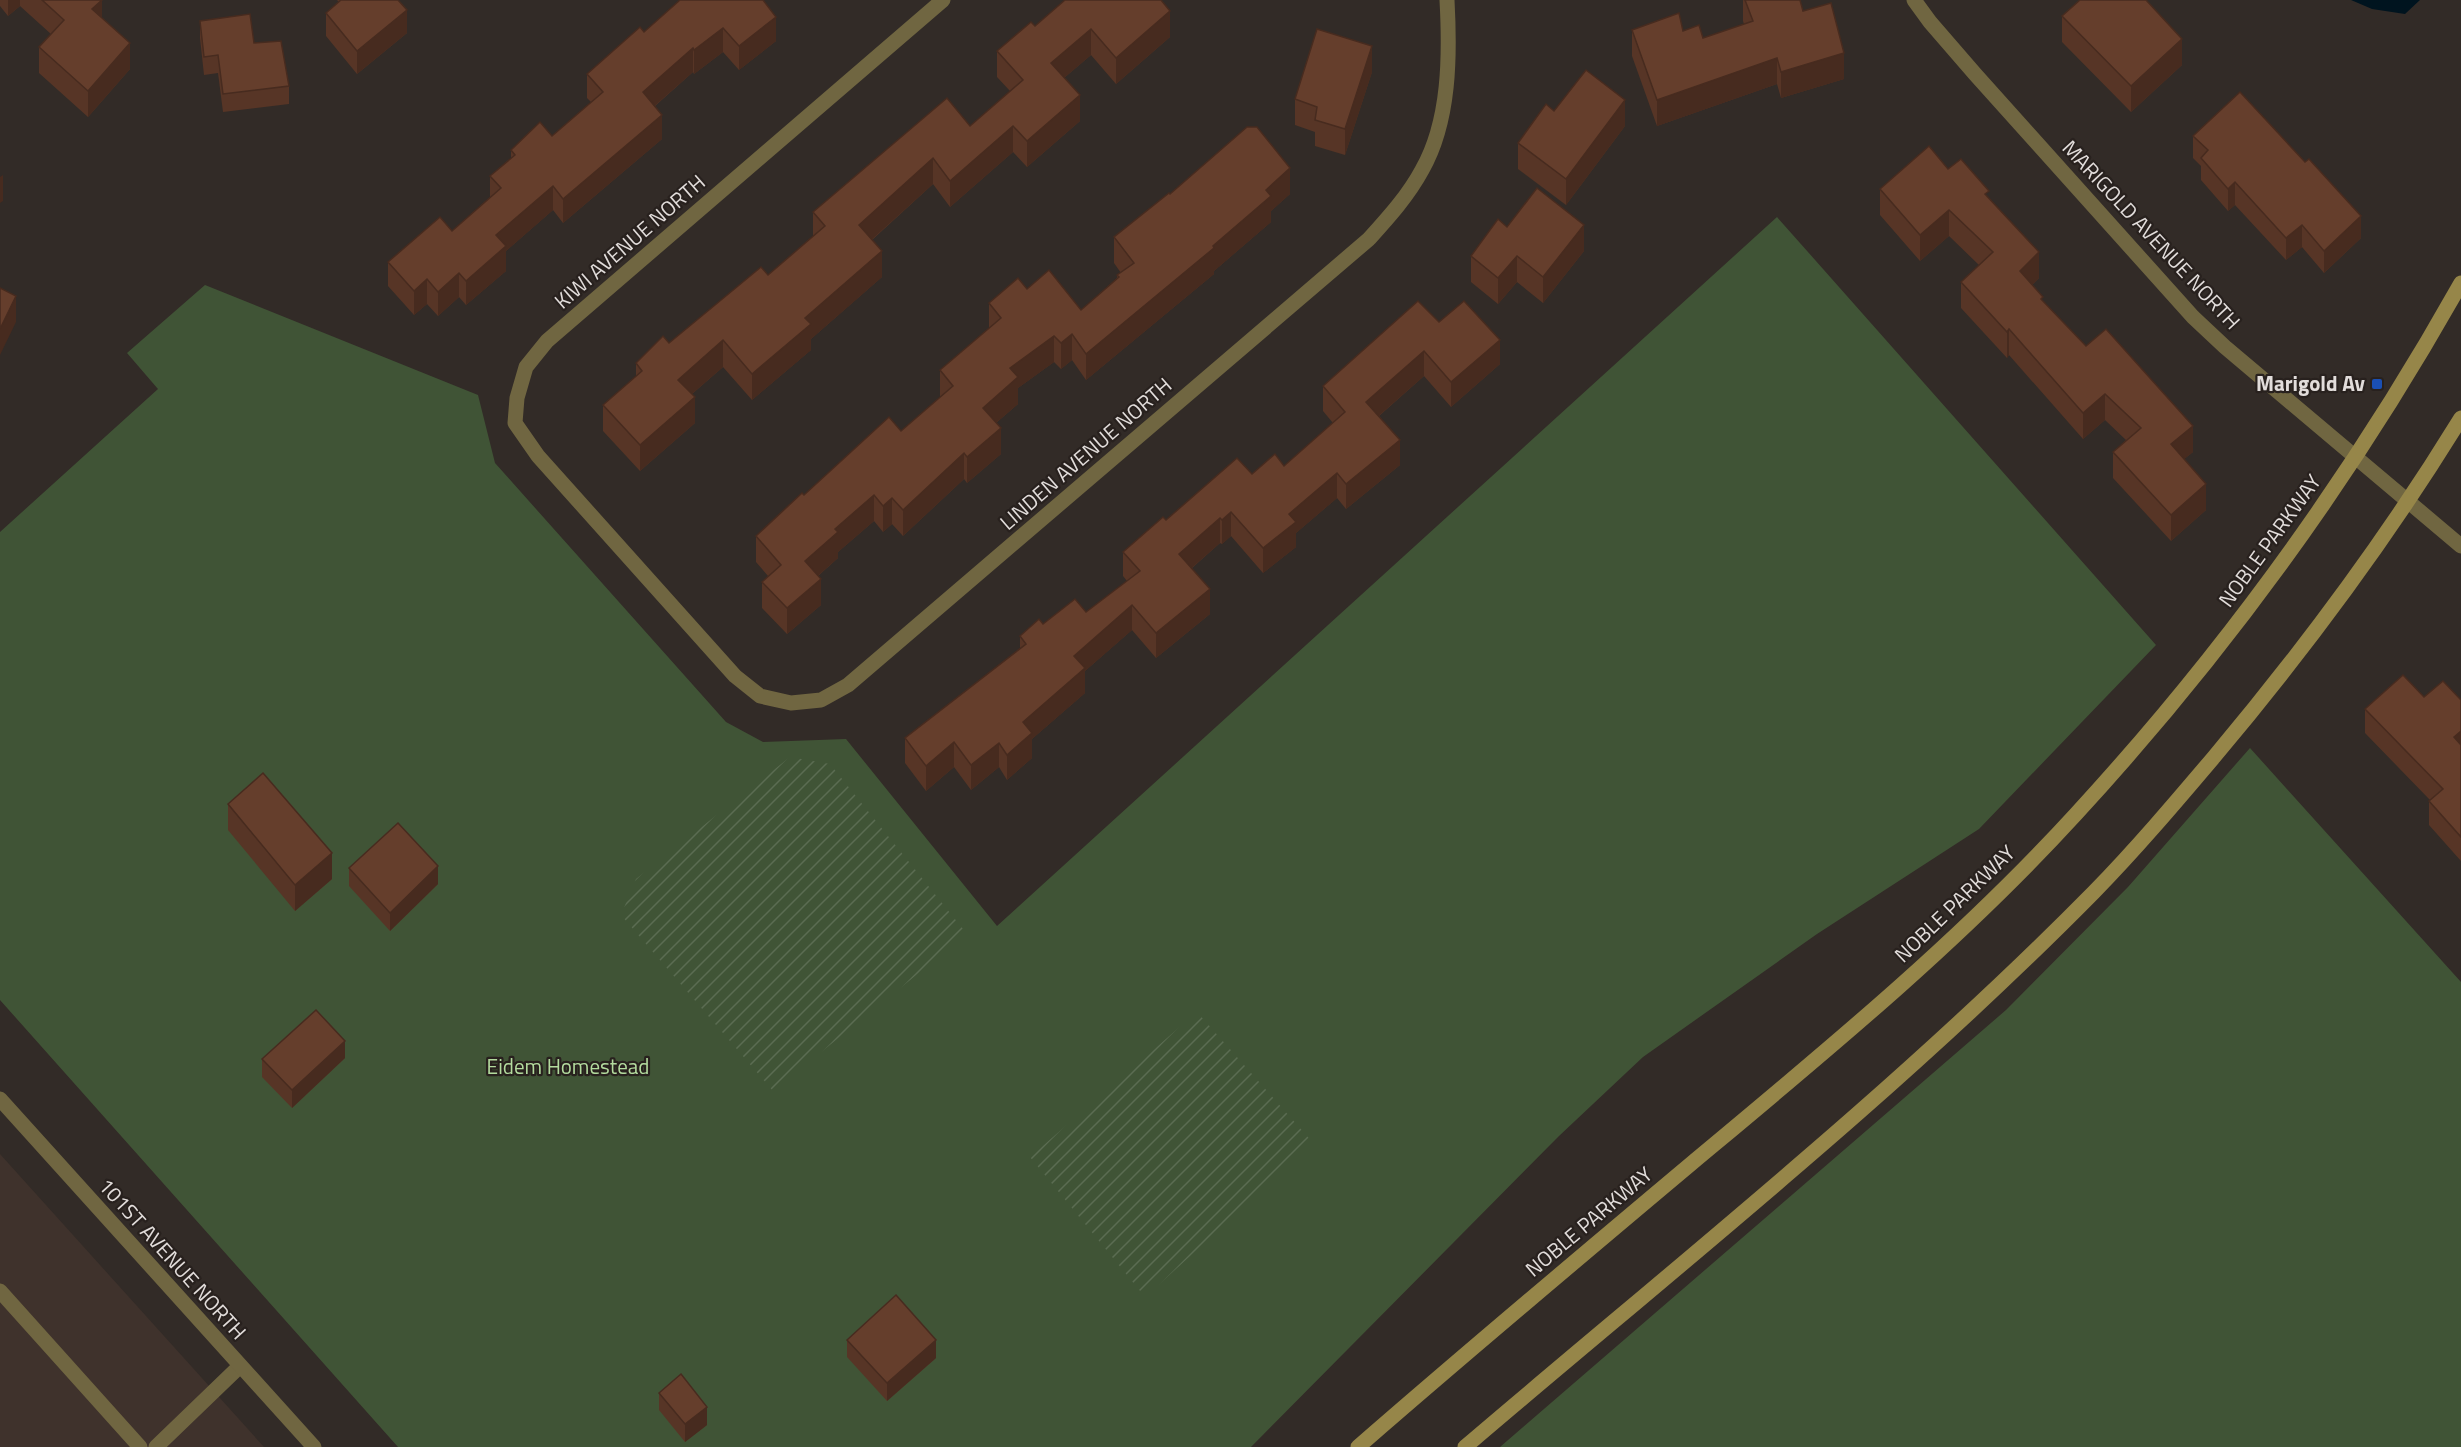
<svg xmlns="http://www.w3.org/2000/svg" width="2461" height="1447" viewBox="0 0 2461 1447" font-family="'Titillium Web',sans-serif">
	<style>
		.built { fill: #3f322c }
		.park { fill: #405436 }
		.garden { fill: url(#garden-furrows) }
		.water { fill: #00141f }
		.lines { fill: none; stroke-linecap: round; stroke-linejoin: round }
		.lane { stroke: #706641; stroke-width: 15 }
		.street { stroke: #706641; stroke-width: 15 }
		.secondary { stroke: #968649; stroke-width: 15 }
		.wall { fill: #573526 }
		.shaded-wall { fill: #472b1f }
		.building { fill: #653e2c; stroke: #472b1f; stroke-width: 1.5 }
		.transit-dot { fill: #1a4fb4; stroke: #28211e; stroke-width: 2 }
		.labels { text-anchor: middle; stroke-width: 4.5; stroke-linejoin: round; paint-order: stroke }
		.street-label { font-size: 21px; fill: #e2dddb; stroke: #28211e }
		.poi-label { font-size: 21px; font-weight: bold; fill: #e2dddb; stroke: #28211e; text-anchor: end }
		.park-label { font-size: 21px; fill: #b3db9e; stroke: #28211e }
	</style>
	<defs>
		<pattern id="garden-furrows" width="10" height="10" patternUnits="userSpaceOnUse" patternTransform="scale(1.5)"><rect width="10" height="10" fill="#405436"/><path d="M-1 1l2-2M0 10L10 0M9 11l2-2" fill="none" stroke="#5b6c52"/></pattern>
	</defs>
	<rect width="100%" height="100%" fill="#322b27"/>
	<path class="built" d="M0,1154l264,293h-264z"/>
	<g class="park">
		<path d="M1777,217l379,428 -177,184 -162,105 -174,123 -84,79 -308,311h-853l-398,-447v-468l158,-143 -31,-36 78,-68 273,110 17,68 231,259 37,20 83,-3 151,187z"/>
		<path d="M2250,748l211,234v465h-961l506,-437 122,-123z"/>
	</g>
	<g class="garden">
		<path d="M790,757l40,7 137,170 -194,157 -152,-176 15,-36z"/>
		<path d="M1197,1012l117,132 -169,153 -115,-140z"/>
	</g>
	<path class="water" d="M2351,0h69l-15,14 -33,-5z"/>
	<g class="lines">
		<g class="lane">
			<path d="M0,1291l140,156"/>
			<path d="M156,1447l84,-81"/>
		</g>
		<g class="street">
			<path d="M943,0l-396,341 -21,26 -9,31 -2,25 23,33 197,220 25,20 31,7 30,-3 27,-15 521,-446c19,-21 39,-43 53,-69 28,-49 28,-115 25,-170"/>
			<path d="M1914,0l16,22 45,52 218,243 32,30 236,199"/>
			<path d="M0,1099l314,348"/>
		</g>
		<g class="secondary">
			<path d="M1358,1447c110,-96 222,-190 334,-284 133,-111 267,-221 384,-349 148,-161 278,-340 385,-531"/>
			<path d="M1465,1447c212,-181 433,-356 629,-555 42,-43 81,-89 120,-135 90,-107 174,-220 247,-339"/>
		</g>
	</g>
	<g class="wall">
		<path d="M0,0h102v19l28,50 -42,48 -49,-44v-26l12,-13 -31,-28 -12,10 -8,-10z"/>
		<path d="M337,0h61l9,33 -50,41 -31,-38v-23l13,-11z"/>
		<path d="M680,0l96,41 -37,29 -16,-18 -29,22 -1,-2 -38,34 7,33 -99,84 -10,-13 -47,41v20l-40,34 -7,-8 -21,19 -11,-12 -13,11 -26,-29v-24l64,-31 38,-34v-21l21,-18v-8l41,-14 39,-34 -4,-4v-24l57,-42z"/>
		<path d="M1065,0l105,37 -54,47 -25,-29 -27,23 16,43 -53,46 -14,-15 -63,55 -17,-23 -61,56 10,37 -71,62v11l-59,50 -29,-33 -31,27 3,29 -55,48 -37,-40v-26l33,-29v-13l33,-20 99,-68 45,-39v-24l157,-86 40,-35 -13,-14v-26l38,-25z"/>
		<path d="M1743,0l60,11 41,68 -63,19 -4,-14 -120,42 -25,-70v-26l51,1 20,7 41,-14 -1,-3z"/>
		<path d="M2062,16l120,49 -51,47 -69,-70z"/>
		<path d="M200,21l54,22 35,43v18l-66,8 -5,-39 -14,2 -4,-37z"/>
		<path d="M1372,72l-27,83 -30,-9v-14l-20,-7v-26z"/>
		<path d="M1625,126l-59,79 -48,-36v-26z"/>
		<path d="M2193,136l168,102 -37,35 -22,-26 -16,13 -51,-55 -7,6 -27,-31v-14l-8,-8z"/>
		<path d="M1880,189l109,9 50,80 -7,7 11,17 43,44 107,106 -9,7 22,51 -35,31 -58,-63v-26l13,-12 -21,-20 -22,19 -74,-84 -2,3 -46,-50v-26l18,-17 -30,-29 -29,25 -40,-46z"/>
		<path d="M1170,194h120l-19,17v11l-57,49v3l-128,106 -14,-20 -11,9 -7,-7 -36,26v16l-22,19 5,31 -34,29 -3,-4 -61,57 -11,-12 -9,8 -9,-11 -36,31v6l-20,18 3,29 -34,29 -25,-26v-26l6,-6 -12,-14v-26l48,-41 97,-64 39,-34v-27l49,-42v-25l38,-14 54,21 36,-32v-3l4,-2 -7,-10v-26z"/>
		<path d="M1507,227l77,24 -41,52 -26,-21 -19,22 -27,-22v-26z"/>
		<path d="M1439,322l61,42 -49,43 -27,-31 -45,40 21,49 -54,44 -9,-11 -41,35v14l-33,26 -32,-37 -9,8 -2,-1 -28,25 18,46 -54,44 -24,-28 -47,41v22l-53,46v19l-25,22 -8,-13 -28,23 -17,-23 -28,24 -21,-28v-25l115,-89v-13l23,-12 43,-12 41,-31 -4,-5v-24l43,-32 86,-46 32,-8 49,-43 -10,-12v-25z"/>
		<path d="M2424,697l37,3v161l-32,-36v-24l1,-1 -65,-67v-24z"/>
		<path d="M228,804l104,75 -37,32 -67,-81z"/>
		<path d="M349,868l89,16 -48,47 -41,-45z"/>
		<path d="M345,1058l-53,50 -30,-31v-18z"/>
		<path d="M847,1340l89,18 -49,43 -40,-44z"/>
		<path d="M659,1393l48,32 -22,17 -26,-32z"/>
	</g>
	<g class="shaded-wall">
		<path d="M8,0h12v6l-12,10z"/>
		<path d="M102,0v26l-10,-17z"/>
		<path d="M407,10v23l-50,41v-23z"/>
		<path d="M1170,11v26l-54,47v-26z"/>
		<path d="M776,17v24l-37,29v-24z"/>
		<path d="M723,28v24l-29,22v-24z"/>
		<path d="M1091,29v26l-40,34v-26z"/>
		<path d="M2182,39v26l-51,47v-26z"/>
		<path d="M130,43v26l-42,48v-26z"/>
		<path d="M1372,46v26l-27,83v-26z"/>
		<path d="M693,48v24l-50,44v-24z"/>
		<path d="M1844,53v26l-63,19v-26z"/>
		<path d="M1777,58v26l-120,42v-26z"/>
		<path d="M1080,95v26l-53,46v-26z"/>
		<path d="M1625,100v26l-59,79v-26z"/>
		<path d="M662,115v24l-99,84v-24z"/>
		<path d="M1013,126v26l-63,55v-26z"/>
		<path d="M933,158v26l-74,67v-26z"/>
		<path d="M1290,168v26l-19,17v11l-57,49v3l-128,106v-26l127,-108 53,-56z"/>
		<path d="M3,175v26l-3,2v-26z"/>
		<path d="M2235,182v23l-7,6v-22z"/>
		<path d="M553,186v24l-47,41v20l-40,34v-24l30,-46z"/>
		<path d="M1949,210v26l-29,25v-26z"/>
		<path d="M2361,216v22l-37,35v-22z"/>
		<path d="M1584,225v26l-41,52v-26z"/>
		<path d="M2302,225v22l-16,13v-22z"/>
		<path d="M882,251v26l-71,62v11l-59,50v-26l53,-56z"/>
		<path d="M2039,252v26l-19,19v-26z"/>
		<path d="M1517,256v26l-19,22v-26z"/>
		<path d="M459,273v24l-21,19v-24z"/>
		<path d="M427,279v25l-13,11v-24z"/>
		<path d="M16,296v26l-16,33v-26z"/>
		<path d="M2009,329v26l-2,3v-26z"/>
		<path d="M1072,334v26l-11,9v-26z"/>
		<path d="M1054,336v26l-36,26v16l-35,30v-26l27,-40z"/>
		<path d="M723,340v27l-45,39v-26z"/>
		<path d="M1500,340v24l-49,43v-25z"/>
		<path d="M1424,351v25l-58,51v-25z"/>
		<path d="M2105,394v26l-22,19v-26z"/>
		<path d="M695,397v26l-55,48v-26z"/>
		<path d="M2193,426v26l-22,18v-26z"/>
		<path d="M1001,428v26l-34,29v-26z"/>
		<path d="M1400,440v25l-54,44v-25z"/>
		<path d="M964,453v26l-61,57v-26z"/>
		<path d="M1337,473v25l-41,35v14l-33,26v-25l26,-34z"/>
		<path d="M2206,484v26l-35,31v-26z"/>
		<path d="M874,495v26l-36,31v6l-33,29v-26l30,-32z"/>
		<path d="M892,498v26l-9,8v-26z"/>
		<path d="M1231,512v24l-9,8v-24z"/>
		<path d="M1220,518v25l-41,36v-25z"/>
		<path d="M821,579v26l-34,29v-26z"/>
		<path d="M1210,589v25l-54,44v-25z"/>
		<path d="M1132,605v25l-47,41v22l-53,46v19l-25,22v-25l16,-33 51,-66z"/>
		<path d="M2461,731v24l-7,-18z"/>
		<path d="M954,742v25l-28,24v-25z"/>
		<path d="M999,743v24l-28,23v-25z"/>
		<path d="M332,853v26l-37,32v-26z"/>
		<path d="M438,866v18l-48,47v-18z"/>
		<path d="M345,1041v17l-53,50v-18z"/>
		<path d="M936,1340v18l-49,43v-18z"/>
		<path d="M707,1407v18l-22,17v-18z"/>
	</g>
	<g class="building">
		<path d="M42,0h60l-10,9 38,34 -42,48 -49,-44 25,-27z"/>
		<path d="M341,0h57l9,10 -50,41 -31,-38z"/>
		<path d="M680,0h83l13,17 -37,29 -16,-18 -29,22 -1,-2 -50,44 19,23 -99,84 -10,-13 -57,49 10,11 -40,35 -7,-8 -21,19 -11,-13 -13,12 -26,-29 52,-45 12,14 49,-43 -11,-12 25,-21 -4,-5 29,-28 12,14 51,-44 -16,-18 53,-47 4,5z"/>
		<path d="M1065,0h96l9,11 -54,47 -25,-29 -40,34 29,32 -53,46 -14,-15 -63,55 -17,-23 -74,67 23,26 -77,67 6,6 -59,50 -29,-34 -45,40 17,17 -55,48 -37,-40 39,-34 -6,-8 27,-27 6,7 92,-76 7,8 57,-49 -12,-14 134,-114 23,28 53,-46 -26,-29 34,-29 4,4z"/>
		<path d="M1745,0h55l3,11 28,-8 13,50 -63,19 -4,-14 -120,42 -25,-70 47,-17 4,18 16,-6 4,13 50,-17z"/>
		<path d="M2080,0h66l36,39 -51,47 -69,-70z"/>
		<path d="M250,14l4,29 27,-2 8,45 -66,8 -5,-39 -14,2 -4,-36z"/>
		<path d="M1317,29l55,17 -27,83 -30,-9 2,-13 -22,-8z"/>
		<path d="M1586,70l39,30 -59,79 -48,-36 28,-39 8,7z"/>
		<path d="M2240,92l65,70 4,-3 52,57 -37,35 -22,-26 -16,13 -51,-56 -7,7 -27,-31 7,-8 -15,-14z"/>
		<path d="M1247,127h10l33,41 -24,22 5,6 -58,50 1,2 -128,106 -14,-20 -11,9 -7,-7 -44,32 8,9 -35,31 18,20 -34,29 -3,-4 -61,57 -11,-12 -9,8 -9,-11 -39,34 3,3 -33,29 16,18 -34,29 -25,-26 19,-17 -25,-29 46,-43 2,2 85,-78 12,14 52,-45 -13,-16 61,-52 -12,-15 29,-25 9,11 22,-19 32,40 38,-33 -2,-2 17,-12 -20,-26 55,-44 1,1z"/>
		<path d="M1929,146l19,23 13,-10 28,32 -4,3 54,58 -19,19 23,26 -2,2 45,47 20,-17 87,97 -22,18 35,40 -35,31 -58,-63 28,-24 -36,-34 -22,19 -74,-84 -2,3 -46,-50 32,-30 -44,-42 -29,25 -40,-46z"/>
		<path d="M1537,188l47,37 -41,52 -26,-21 -19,22 -27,-22 27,-37 9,8z"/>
		<path d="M0,288l16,8 -16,33z"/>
		<path d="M1418,301l21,21 25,-21 36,39 -49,42 -27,-31 -58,51 34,38 -54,44 -9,-11 -48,41 7,8 -33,26 -32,-36 -9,8 -2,-2 -41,36 31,35 -54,44 -24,-28 -58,51 11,12 -62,54 9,11 -25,22 -8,-12 -28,22 -17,-23 -28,24 -21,-28 121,-94 -6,-8 19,-17 4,5 32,-25 11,13 54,-41 -17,-19 40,-35 3,3 71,-62 15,16 23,-20 9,12 61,-54 -22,-26z"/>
		<path d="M2403,675l21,22 19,-16 18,19v31l-7,6 7,8v92l-32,-36 14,-12 -78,-80z"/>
		<path d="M263,773l69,80 -37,32 -67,-81z"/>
		<path d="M398,823l40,43 -48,47 -41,-45z"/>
		<path d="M316,1010l29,31 -53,49 -30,-31z"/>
		<path d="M896,1295l40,45 -49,43 -40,-43z"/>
		<path d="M681,1374l26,33 -22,17 -26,-31z"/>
	</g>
	<rect class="transit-dot" x="2371" y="378" width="12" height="12" rx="3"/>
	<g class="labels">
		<g class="street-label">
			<text transform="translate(2151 235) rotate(47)" y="7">MARIGOLD AVENUE NORTH</text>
			<text transform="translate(630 242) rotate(-41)" y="7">KIWI AVENUE NORTH</text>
			<text transform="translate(1086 454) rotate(-41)" y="7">LINDEN AVENUE NORTH</text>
			<text transform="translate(2270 541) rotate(-54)" y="7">NOBLE PARKWAY</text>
			<text transform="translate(1955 904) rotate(-44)" y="7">NOBLE PARKWAY</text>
			<text transform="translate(1589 1222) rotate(-40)" y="7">NOBLE PARKWAY</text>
			<text transform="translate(172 1259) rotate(48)" y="7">101ST AVENUE NORTH</text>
		</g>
		<g class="poi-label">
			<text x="2365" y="391">Marigold Av</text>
		</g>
		<g class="park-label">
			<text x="568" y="1074">Eidem Homestead</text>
		</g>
	</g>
</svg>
